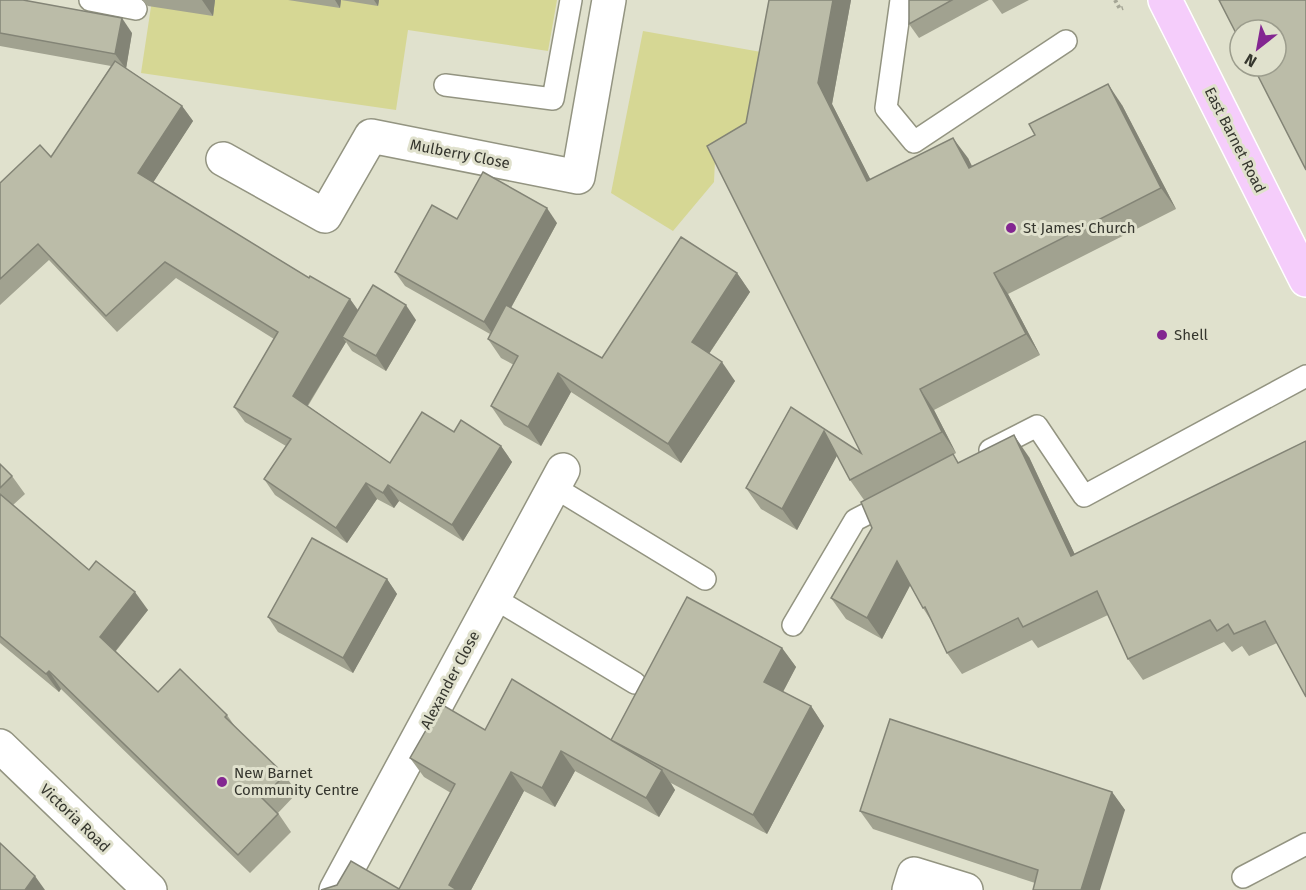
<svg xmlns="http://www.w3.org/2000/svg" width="1306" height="890" viewBox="0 0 1306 890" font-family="'Fira Sans',sans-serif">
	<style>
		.green { fill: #d6d794 }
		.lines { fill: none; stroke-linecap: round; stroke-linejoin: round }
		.service-casing { stroke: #939481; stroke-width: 24 }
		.minor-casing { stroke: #939481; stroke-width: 36 }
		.primary-casing { stroke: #fff; stroke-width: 36 }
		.path { stroke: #a5a696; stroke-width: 4; stroke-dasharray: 3 3; stroke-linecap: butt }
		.service { stroke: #fff; stroke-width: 21 }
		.minor { stroke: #fff; stroke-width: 33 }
		.primary { stroke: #f5cdfb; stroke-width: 33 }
		.wall { fill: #a1a290 }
		.shaded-wall { fill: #838476 }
		.building { fill: #bbbca8; stroke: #838476; stroke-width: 1.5 }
		.poi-dot { fill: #832691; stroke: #e0e1cd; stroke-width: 2 }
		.labels { text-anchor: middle; stroke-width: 6; stroke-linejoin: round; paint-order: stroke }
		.street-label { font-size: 15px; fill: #35362e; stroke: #e0e1cd }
		.poi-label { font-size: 15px; fill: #35362e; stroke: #e0e1cd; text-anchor: start }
	</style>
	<rect width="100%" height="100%" fill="#e0e1cd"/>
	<g class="green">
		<path d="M152,0h405l-9,51 -140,-21 -12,80 -255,-37z"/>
		<path d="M643,31l118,21 -10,81 -36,27 -1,22 -41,49 -62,-38z"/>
	</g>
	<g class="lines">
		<g class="service-casing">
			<g id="service">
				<path d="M90,0l46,9"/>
				<path d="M901,0l-15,108 28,34 152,-101"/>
				<path d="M445,85l108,14 18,-99"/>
				<path d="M990,450l47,-24 47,70 222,-120"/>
				<path d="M554,487l151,92"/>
				<path d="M494,598l141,85"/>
				<path d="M793,625l62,-105 35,-18"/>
				<path d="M1243,877l63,-33"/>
			</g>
		</g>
		<g class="minor-casing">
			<g id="minor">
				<path d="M223,159l102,57 46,-80 207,41 31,-177"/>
				<path d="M0,746l150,144"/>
				<path d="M336,890l227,-420"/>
				<path d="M909,890l5,-16 52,16"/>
			</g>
		</g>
		<g class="primary-casing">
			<path id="primary" d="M1165,0l141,280"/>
		</g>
		<path class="path" d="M1115,0l5,9 3,-1"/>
		<use href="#service" class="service"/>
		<use href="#minor" class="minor"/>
		<use href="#primary" class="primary"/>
	</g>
	<g class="wall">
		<path d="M0,0l132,33 -6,35 56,38 11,15 -40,61 156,96 41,21 8,11 58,10 -30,51 -34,-20 -6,-9 -38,64 82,57 64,-31 47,14 11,16 -49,79 -64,-40 -5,7 -17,-9 -30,44 -72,-48 -11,-16 22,-33 -41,-24 -11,-15 40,-68 -98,-61 -59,54 -68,-72 -49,45v-122l51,-26 60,-91 -111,-20z"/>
		<path d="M142,0h73l-2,16 -65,-10z"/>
		<path d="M288,0h91l-1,6 -37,-6 -1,8z"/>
		<path d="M769,0h82l-19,104 38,75 98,-21 3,8 151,-61 54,104 -168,85 32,61 -106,55 22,43 -3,2 6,8 70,-6 46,98 231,-114 -29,202 -28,13 -7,-10 -10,6 -8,-10 -81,38 -15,-21 -20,-44 -70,33 -6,-8 -70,34 -15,-21 -15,-31 -9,-14 -13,-23 -28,54 -36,-20 -15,-21 41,-70 -8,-28 -14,-20 -13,-25 -40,75 -36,-21 -15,-21 45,-81 70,46 -115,-330z"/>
		<path d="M909,0h80l-70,38 -10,-14z"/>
		<path d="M992,0h37l-27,14z"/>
		<path d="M457,219l100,4 -46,85 91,50 135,-85 13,19 -41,62 26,27 -54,82 -110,-71 -30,54 -37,-21 -13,-19 23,-41 -13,-7 -13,-19 2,-5 -85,-48 -10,-14z"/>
		<path d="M0,464l12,12 13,18 -12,11 76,65 59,40 -32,41 42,41 69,23 9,13 49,47 12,18 -19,20 13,19 -41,41 -189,-184 -2,3 -59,-49z"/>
		<path d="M387,579l10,15 -44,79 -75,-41 -10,-15z"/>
		<path d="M782,648l14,19 -13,25 28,14 13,20 -57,108 -96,-51 4,7 -16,27 -84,-46 -20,36 -31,-16 -53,99h-150l78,-1 52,-96 -27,-16 -14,-19 75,-28 126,10z"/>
		<path d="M1112,792l13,18 -90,73 -162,-54 -13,-18z"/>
	</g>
	<g class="shaded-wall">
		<path d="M202,0h13l-2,16z"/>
		<path d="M335,0h6l-1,8z"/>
		<path d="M374,0h5l-1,6z"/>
		<path d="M833,0h18l-19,104 50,98 -15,-21 -49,-98z"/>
		<path d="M122,18l10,15 -6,36 -11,-15z"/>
		<path d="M1108,84l14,21 54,104 -15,-21z"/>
		<path d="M182,106l11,15 -44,68 -11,-16z"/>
		<path d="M953,138l15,20 15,30 -14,-20z"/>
		<path d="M547,208l10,15 -62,114 -11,-15z"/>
		<path d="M737,273l13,19 -46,69 -12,-19z"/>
		<path d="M994,273l14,21 32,61 -14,-21z"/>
		<path d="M350,299l11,16 -19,22 4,5 -42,69 -11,-15z"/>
		<path d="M406,305l10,15 -30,51 -10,-15z"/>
		<path d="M722,362l13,19 -54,82 -13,-19z"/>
		<path d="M558,373l13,19 -30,54 -13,-19z"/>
		<path d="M920,389l14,21 22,43 -14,-21z"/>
		<path d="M824,431l15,21 -42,78 -15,-21z"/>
		<path d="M1014,435l15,22 57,121 -15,-22z"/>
		<path d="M501,446l11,16 -49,79 -11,-16z"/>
		<path d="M366,483l11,16 -30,44 -11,-15z"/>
		<path d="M388,485l11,16 -5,7 -11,-15z"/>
		<path d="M897,561l15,21 -30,57 -15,-21z"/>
		<path d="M387,579l10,15 -44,79 -10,-15z"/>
		<path d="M135,592l13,18 -35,44 -13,-17z"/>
		<path d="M782,648l14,19 -18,34 -14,-19z"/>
		<path d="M49,671l12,18 -2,3 -13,-18z"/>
		<path d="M811,706l13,20 -57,108 -14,-19z"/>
		<path d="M561,751l14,20 -20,36 -13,-19z"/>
		<path d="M662,770l13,20 -16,27 -13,-19z"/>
		<path d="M511,772l13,19 -53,99h-19l-3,-5z"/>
		<path d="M1112,792l13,18 -25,80h-19z"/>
		<path d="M35,876l10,14h-20z"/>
	</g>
	<g class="building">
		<path d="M0,0h23l99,18 -7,36 -115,-21z"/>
		<path d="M769,0h64l-15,83 49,98 86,-43 16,30 66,-33 -6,-11 79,-40 53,104 -167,85 32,61 -106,55 22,43 -92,48 -26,-49 -42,78 -36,-21 45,-81 70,46 -154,-307 39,-23z"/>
		<path d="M909,0h43l-43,24z"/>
		<path d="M1219,0h87v170l-53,-104h23v-36h-36v11z"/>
		<path d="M115,61l67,45 -44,67 171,105 1,-2 40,23 -57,97 97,67 32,-51 32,20 7,-12 40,26 -49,79 -64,-40 -5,8 -17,-10 -30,45 -72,-49 27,-40 -57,-32 44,-75 -113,-70 -59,54 -68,-72 -38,35v-96l40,-38 11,12z"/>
		<path d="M483,172l64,36 -63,114 -89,-50 37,-67 25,14z"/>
		<path d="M681,237l56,36 -45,69 30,20 -54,82 -110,-71 -30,54 -37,-21 27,-50 -30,-17 18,-34 96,53z"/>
		<path d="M373,285l33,20 -30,51 -34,-19z"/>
		<path d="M1014,435l57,121 235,-115v256l-41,-76 -31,13 -6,-10 -11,7 -7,-11 -82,39 -31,-68 -74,36 -5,-9 -71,35 -22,-46 -2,1 -26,-47 -30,57 -36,-20 41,-70 -11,-26 92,-48 5,9z"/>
		<path d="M0,464l12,12 -12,12z"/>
		<path d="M0,494l89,76 7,-9 39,31 -35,45 58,55 22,-23 47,46 -2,2 60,58 -23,23 16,16 -40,41 -189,-184 -3,3 -46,-38z"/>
		<path d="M312,538l75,41 -44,79 -75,-41z"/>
		<path d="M687,597l95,51 -18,34 47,24 -58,109 -142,-75 51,30 -16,28 -85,-47 -19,37 -31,-16 -62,113 8,5h-136l16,-5 14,-24 48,28 56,-105 -45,-26 31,-54 44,26 27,-51 99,61z"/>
		<path d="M890,719l222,73 -31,98h-48l5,-20 -178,-59z"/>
		<path d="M0,843l35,33 -10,14h-25z"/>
	</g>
	<g class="poi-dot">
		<circle cx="1011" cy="228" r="6"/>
		<circle cx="1162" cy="335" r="6"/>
		<circle cx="222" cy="782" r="6"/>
	</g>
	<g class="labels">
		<g class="street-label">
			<text transform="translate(1235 140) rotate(63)" y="5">East Barnet Road</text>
			<text transform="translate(460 154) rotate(11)" y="5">Mulberry Close</text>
			<text transform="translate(450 680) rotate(-62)" y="5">Alexander Close</text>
			<text transform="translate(75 818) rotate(44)" y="5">Victoria Road</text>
		</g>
		<g class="poi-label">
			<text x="1023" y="233">St James' Church</text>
			<text x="1174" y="340">Shell</text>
			<text x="234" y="778">New Barnet<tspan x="234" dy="17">Community Centre</tspan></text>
		</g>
	</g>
	<g transform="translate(1258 48) rotate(211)"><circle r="28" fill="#e0e1cd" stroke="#9c9d8d" stroke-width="1.5"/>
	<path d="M0-4.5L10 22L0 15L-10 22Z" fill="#832691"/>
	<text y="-9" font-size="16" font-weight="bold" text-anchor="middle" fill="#35362e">N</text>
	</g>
</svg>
